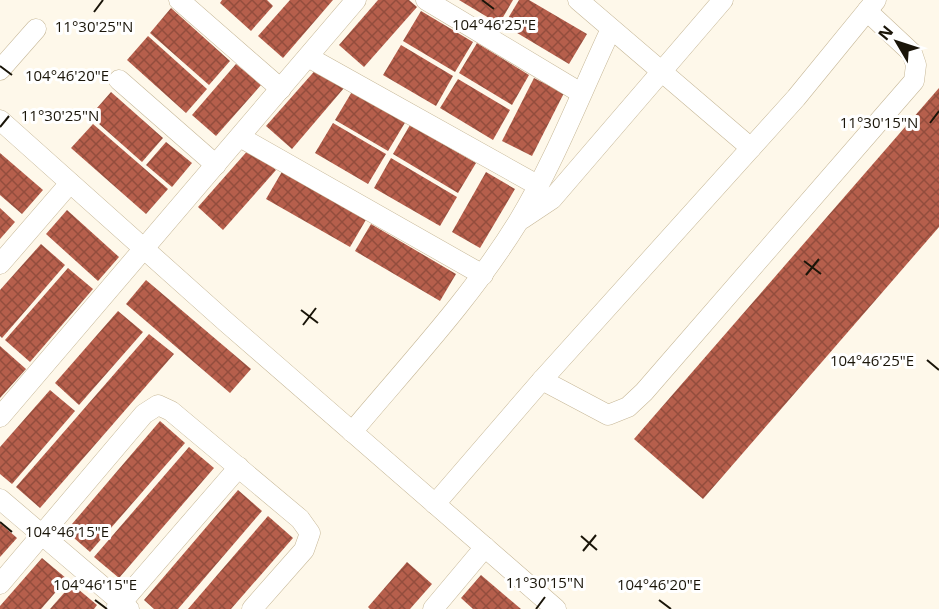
<svg xmlns="http://www.w3.org/2000/svg" width="939" height="609" viewBox="0 0 939 609" font-family="'Open Sans',sans-serif">
	<style>
		.building { fill: url(#building-cross-hatch) }
		.lines { fill: none; stroke-linecap: round; stroke-linejoin: round }
		.minor-casing { stroke: #c6b797; stroke-width: 21 }
		.minor { stroke: #fff; stroke-width: 20 }
		.ticks { fill: none; stroke: #1a1509; stroke-width: 2 }
		.ticks-label { font-size: 15px; text-anchor: middle; fill: #1a1509; stroke: #fff; stroke-width: 6; stroke-linejoin: round; paint-order: stroke }
	</style>
	<defs>
		<pattern id="building-cross-hatch" width="8" height="8" patternUnits="userSpaceOnUse" patternTransform="scale(1.5)"><rect width="8" height="8" fill="#b65f4c"/><path d="M0 0l8 8M0 8l8-8" fill="none" stroke="#934d3d"/></pattern>
	</defs>
	<rect width="100%" height="100%" fill="#fef8ea"/>
	<g class="building">
		<path d="M222,0h45l6,6 -22,25 -31,-28z"/>
		<path d="M290,0h43l-50,58 -25,-22z"/>
		<path d="M378,0h31l8,7 -53,60 -25,-22z"/>
		<path d="M459,0h54l-14,24z"/>
		<path d="M519,0h10l58,34 -18,30 -65,-39z"/>
		<path d="M171,8l59,53 -21,24 -59,-52z"/>
		<path d="M421,11l52,31 -18,30 -52,-31z"/>
		<path d="M148,36l59,53 -21,24 -59,-53z"/>
		<path d="M477,43l52,32 -17,30 -53,-32z"/>
		<path d="M401,45l52,31 -17,30 -53,-31z"/>
		<path d="M236,64l25,21 -45,51 -24,-21z"/>
		<path d="M319,66l25,22 -52,61 -26,-23z"/>
		<path d="M534,78l30,15 -32,63 -30,-15z"/>
		<path d="M458,79l52,31 -17,30 -53,-32z"/>
		<path d="M939,88v139l-236,272 -69,-60z"/>
		<path d="M353,90l53,31 -18,30 -53,-31z"/>
		<path d="M111,92l52,46 -21,24 -52,-46z"/>
		<path d="M333,123l53,31 -18,30 -53,-31z"/>
		<path d="M93,124l75,65 -22,25 -75,-66z"/>
		<path d="M410,125l66,38 -18,30 -65,-39z"/>
		<path d="M166,142l26,21 -20,24 -26,-22z"/>
		<path d="M250,148l26,22 -53,60 -25,-23z"/>
		<path d="M0,153l43,37 -21,24 -22,-19z"/>
		<path d="M391,158l66,39 -17,29 -66,-38z"/>
		<path d="M283,170l84,48 -17,29 -84,-48z"/>
		<path d="M486,172l29,17 -35,59 -28,-16z"/>
		<path d="M0,208l15,14 -15,17z"/>
		<path d="M67,210l52,47 -21,24 -52,-47z"/>
		<path d="M371,224l85,50 -16,27 -85,-50z"/>
		<path d="M41,244l24,21 -63,73 -2,-2v-46z"/>
		<path d="M68,268l25,21 -63,73 -25,-22z"/>
		<path d="M146,280l105,89 -21,24 -104,-89z"/>
		<path d="M118,311l25,21 -64,73 -24,-22z"/>
		<path d="M149,334l25,20 -134,154 -24,-21z"/>
		<path d="M0,346l26,23 -26,29z"/>
		<path d="M50,390l25,21 -63,73 -12,-10v-27z"/>
		<path d="M160,421l25,22 -95,109 -24,-21z"/>
		<path d="M189,447l25,21 -95,110 -25,-21z"/>
		<path d="M238,490l24,21 -84,98h-24l-10,-9z"/>
		<path d="M268,516l25,22 -62,71h-43z"/>
		<path d="M0,523l17,15 -17,19z"/>
		<path d="M42,558l25,21 -26,30h-41v-3z"/>
		<path d="M407,562l25,22 -22,25h-40l-2,-2z"/>
		<path d="M481,575l40,34h-48l-12,-11z"/>
		<path d="M72,584l25,21 -3,4h-44z"/>
	</g>
	<g class="lines">
		<g class="minor-casing">
			<g id="minor">
				<path d="M179,0l102,89"/>
				<path d="M426,0l155,93"/>
				<path d="M578,0l173,148"/>
				<path d="M308,57l231,129"/>
				<path d="M0,70l36,-41"/>
				<path d="M119,80l97,85"/>
				<path d="M0,120l226,202 330,287"/>
				<path d="M240,137l243,138"/>
				<path d="M522,219l30,-20 171,-199"/>
				<path d="M0,264l70,-81"/>
				<path d="M542,380l66,35 20,-8 16,-15 270,-311 2,-16 -4,-12 -45,-42"/>
				<path d="M0,417l356,-417"/>
				<path d="M352,432c57,-68 119,-134 166,-210 37,-61 63,-129 93,-193"/>
				<path d="M0,499l129,110"/>
				<path d="M435,504l107,-124 254,-282 80,-98"/>
				<path d="M0,584l144,-170 14,-9 13,6 129,108 10,14 -6,17 -52,59"/>
				<path d="M116,609l123,-142"/>
				<path d="M433,609l52,-62"/>
			</g>
		</g>
		<use href="#minor" class="minor"/>
	</g>
	<path class="ticks" d="M482,0l12,9M94,12l9,-12M0,66l12,9M930,123l9,-12M0,127l9,-11M804,261l17,13M806,275l13,-16M301,310l17,13M303,325l13,-17M927,360l12,10M0,522l12,10M581,536l16,14M583,551l13,-16M95,600l12,9M659,600l12,9M536,609l9,-12"/>
	<g class="ticks-label">
		<text x="494" y="30">104°46'25"E</text>
		<text x="94" y="32">11°30'25"N</text>
		<text x="67" y="81">104°46'20"E</text>
		<text x="60" y="121">11°30'25"N</text>
		<text x="879" y="128">11°30'15"N</text>
		<text x="872" y="366">104°46'25"E</text>
		<text x="67" y="537">104°46'15"E</text>
		<text x="545" y="588">11°30'15"N</text>
		<text x="95" y="590">104°46'15"E</text>
		<text x="659" y="590">104°46'20"E</text>
	</g>
	<g transform="translate(897 42) rotate(309)" stroke="#ffffff" stroke-width="4.5" paint-order="stroke">
	<path d="M0-4.5L10 22L0 15L-10 22Z" fill="#1a1509"/>
	<text y="-9" font-size="16" font-weight="bold" text-anchor="middle" fill="#1a1509">N</text>
	</g>
</svg>
